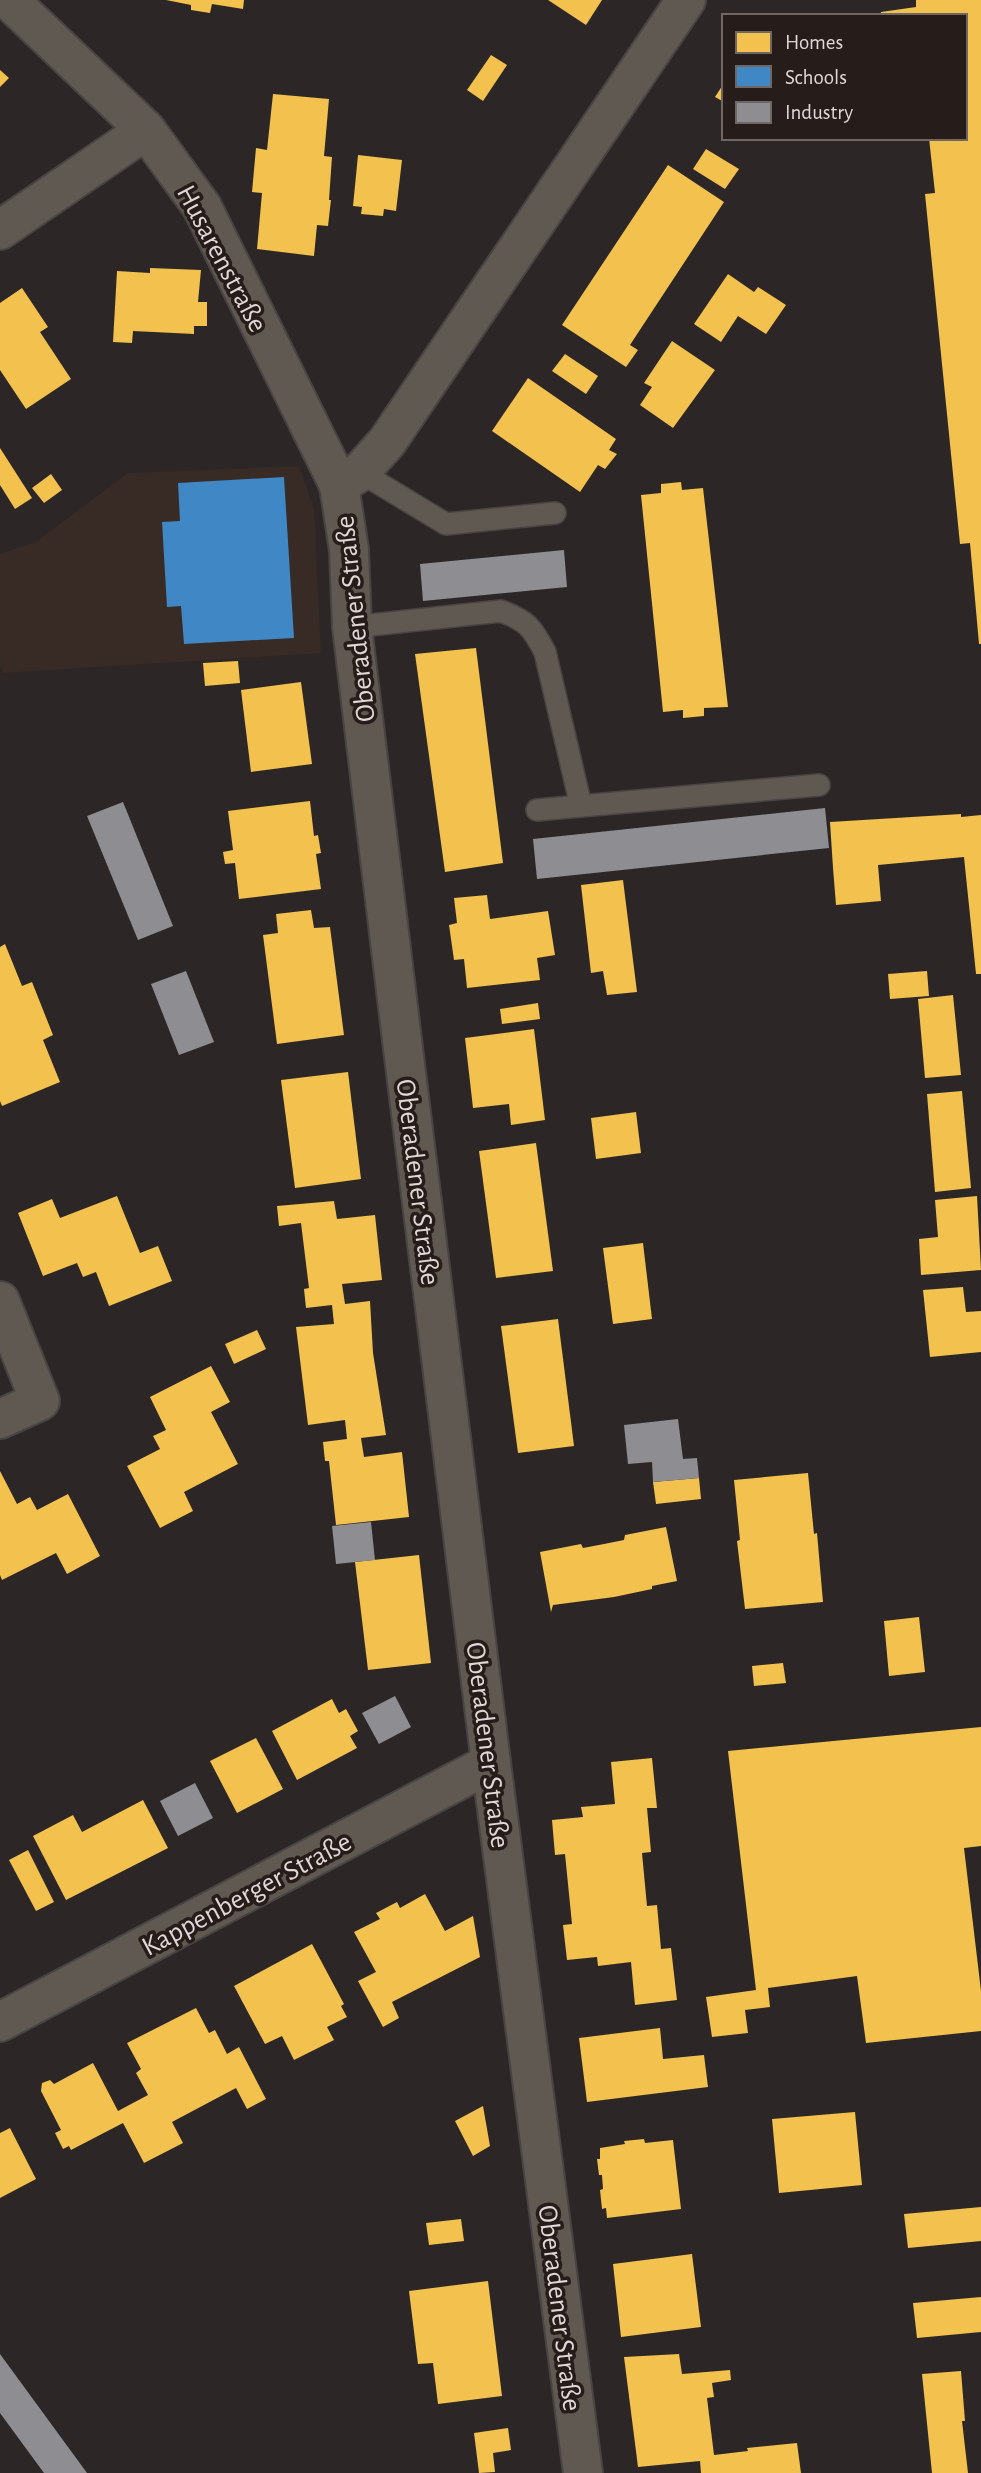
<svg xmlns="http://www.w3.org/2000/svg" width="981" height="2473" viewBox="0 0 981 2473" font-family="'Alegreya Sans',sans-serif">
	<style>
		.built { fill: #382a25 }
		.homes { fill: #f2c14e }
		.schools { fill: #3f88c5 }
		.industry { fill: #8d8d92 }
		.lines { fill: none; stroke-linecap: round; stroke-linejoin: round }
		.lane-casing { stroke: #484443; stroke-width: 24 }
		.street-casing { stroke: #484443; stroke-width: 42 }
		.lane { stroke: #5f5952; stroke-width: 21 }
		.street { stroke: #5f5952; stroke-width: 38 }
		.labels { text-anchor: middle; stroke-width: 7; stroke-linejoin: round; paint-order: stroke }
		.street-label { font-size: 28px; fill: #dfd8d6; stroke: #261c19 }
	</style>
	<rect width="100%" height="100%" fill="#2c2726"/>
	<path class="built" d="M299,466l15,43 7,144 -318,20 -3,-8v-111l36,-12 92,-69z"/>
	<g class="homes">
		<path d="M166,0h78l-1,9 -31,-5 -2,9 -19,-3v-5z"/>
		<path d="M548,0h54l-16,25z"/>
		<path d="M916,0h65v644h-2l-9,-101 -10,1 -35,-350 10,-1 -6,-55h36v-122h-84v-4l35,-5z"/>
		<path d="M491,55l16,10 -24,36 -16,-11z"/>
		<path d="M0,70l9,8 -9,9z"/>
		<path d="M724,83v19l-9,-5z"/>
		<path d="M273,94l56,5 -5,57 8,1 -3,43h2l-3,26 -11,-1 -3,31 -57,-7 5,-56 -10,-1 4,-44 11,2z"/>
		<path d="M706,149l33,20 -14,20 -32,-20z"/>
		<path d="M358,155l44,5 -6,51 -12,-2 -1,7 -22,-2 1,-7 -9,-1z"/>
		<path d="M668,165l56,37 -94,143 8,5 -12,17 -64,-42z"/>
		<path d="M150,268l51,2 -3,32h9v24h-13v8l-61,-3 -1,12 -19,-1 4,-71 33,2z"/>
		<path d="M728,274l26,18 4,-5 28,18 -20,29 -28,-18 -17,26 -27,-18z"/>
		<path d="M22,288l26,39 -8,5 31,47 -45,30 -26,-39v-67z"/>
		<path d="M672,341l43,29 -42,58 -33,-23 12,-18 -8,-4z"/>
		<path d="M565,354l33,22 -12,18 -34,-23z"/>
		<path d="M528,378l88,61 -7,11 8,4 -12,15 -7,-4 -18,27 -88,-61z"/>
		<path d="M0,448l32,50 -17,11 -15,-24z"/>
		<path d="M51,474l11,16 -18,13 -12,-15z"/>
		<path d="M681,482l1,8 21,-2 25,219 -24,1v8l-21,2v-8l-20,2 -22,-217 20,-2v-9z"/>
		<path d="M476,648l27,215 -58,9 -30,-218z"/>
		<path d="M238,661l2,22 -35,3 -2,-23z"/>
		<path d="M301,682l11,82 -61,8 -10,-82z"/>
		<path d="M310,801l4,35 4,-1 3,18 -5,1 5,35 -82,10 -4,-36 -10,1 -2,-12 10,-2 -5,-39z"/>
		<path d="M961,814v3l20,-2v159h-5l-12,-117 -86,8 3,36 -45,4 -3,-37 -3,-46z"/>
		<path d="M623,880l14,112 -30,3 -4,-24 -12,2 -10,-88z"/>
		<path d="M487,895l3,24 58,-8 7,44 -18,3 3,22 -73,8 -3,-29 -10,1 -5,-35 8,-2 -3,-25z"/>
		<path d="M311,910l3,18 16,-1 14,108 -67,9 -14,-109 15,-2 -2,-19z"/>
		<path d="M5,944l17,42 10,-4 21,53 -10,5 17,42 -58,24 -2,-5v-154z"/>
		<path d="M927,971l2,25 -39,3 -2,-25z"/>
		<path d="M953,995l8,80 -36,3 -7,-79z"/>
		<path d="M538,1003l2,16 -38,5 -2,-15z"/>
		<path d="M534,1029l11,91 -34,5 -2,-21 -36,4 -8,-70z"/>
		<path d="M348,1072l13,107 -66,9 -14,-108z"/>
		<path d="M962,1091l9,97 -36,4 -8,-98z"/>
		<path d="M636,1112l5,41 -45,6 -5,-41z"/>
		<path d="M536,1143l17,128 -57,7 -17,-127z"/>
		<path d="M117,1196l23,57 18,-7 14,35 -63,25 -13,-34 -13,5 -6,-14 -34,13 -25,-63 34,-14 8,19z"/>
		<path d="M977,1196l4,74 -60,5 -2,-36 19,-2 -3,-37z"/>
		<path d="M334,1201l3,18 38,-4 7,65 -40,4 3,20 25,-3 3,52 13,82 -25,3 3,19 38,-5 7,65 -73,8 -7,-64h-4l-2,-19 24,-3 -2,-19 -37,5 -12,-98 38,-3 -2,-19 -26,3 -2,-19 5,-1 -8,-65 -22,3 -2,-20z"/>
		<path d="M643,1243l9,76 -39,5 -10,-76z"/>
		<path d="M963,1287l3,25 15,-1v41l-51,5 -7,-67z"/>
		<path d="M558,1319l16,127 -56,7 -17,-127z"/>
		<path d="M257,1330l9,19 -32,15 -9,-20z"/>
		<path d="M211,1366l19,36 -19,10 27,52 -54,28 9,19 -33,17 -33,-62 33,-17 -7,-13 13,-6 -16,-33z"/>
		<path d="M0,1471l17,33 13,-7 7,13 31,-16 32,62 -33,18 -11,-21 -54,27 -2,-5z"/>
		<path d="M808,1473l6,61 3,-1 6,69 -78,7 -8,-68 3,-1 -6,-60z"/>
		<path d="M699,1478l2,21 -45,5 -3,-22z"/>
		<path d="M666,1527l11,54 -25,5v3l-38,8 -61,8 -2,7 -11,-60 41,-8 2,4 21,-4 20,-4 1,-5z"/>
		<path d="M419,1555l12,108 -63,7 -13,-108z"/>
		<path d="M919,1617l6,55 -36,4 -5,-55z"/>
		<path d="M783,1663l3,20 -32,3 -2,-20z"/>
		<path d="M332,1699l7,14 7,-4 12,22 -8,5 7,12 -60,32 -25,-49z"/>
		<path d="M981,1727v119l-17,2 17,143v40l-115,12 -9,-67 -89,12 2,19 -25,3 3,23 -36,4 -6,-40 50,-7 -28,-239z"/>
		<path d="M256,1738l27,51 -46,24 -27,-52z"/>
		<path d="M652,1758l5,50h-10l4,44 -9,1 5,53 10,-1 4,44 10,-1 6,52 -42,5 -4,-43 -33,4 -1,-9 -30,3 -4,-35 9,-1 -7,-70 -10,1 -3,-35 31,-3 -2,-10 34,-3 -4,-42z"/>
		<path d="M143,1800l25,48 -102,52 -33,-64 40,-21 9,17z"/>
		<path d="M28,1850l26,52 -18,9 -27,-51z"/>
		<path d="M425,1894l20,37 28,-15 7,41 -88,45 7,16 -16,9 -25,-46 18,-9 -22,-40 26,-13 -4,-6 21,-11 3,6z"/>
		<path d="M312,1944l32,60 -3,2 6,11 -20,10 7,13 -40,20 -12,-24 -17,8 -31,-58z"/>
		<path d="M196,2008l13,25 6,-3 12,24 12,-7 27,52 -19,10 -11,-21 -64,34 11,21 -39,20 -21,-40 -52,27 -2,-4 -6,3 -8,-16 6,-3 -20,-39 1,-8 8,-3 4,4 39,-21 25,48 30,-16 -12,-22 5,-4 -14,-26z"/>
		<path d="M660,2028l3,31 41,-4 4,32 -121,15 -8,-64z"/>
		<path d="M483,2106l7,40 -17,10 -18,-35z"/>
		<path d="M855,2112l7,73 -83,8 -7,-74z"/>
		<path d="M10,2128l26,51 -36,19v-65z"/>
		<path d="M644,2139l1,4 28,-3 8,69 -74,9 -1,-10 -4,1 -2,-19 3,-1 -1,-14h-3l-2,-16h3v-11l25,-4 -1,-3z"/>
		<path d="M981,2207v34l-73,7 -4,-34z"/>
		<path d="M461,2219l3,22 -35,4 -3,-22z"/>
		<path d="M692,2254l9,73 -80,10 -8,-73z"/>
		<path d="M488,2281l14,115 -64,8 -5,-41 -15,1 -9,-73z"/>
		<path d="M981,2297v35l-64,6 -4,-35z"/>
		<path d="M679,2354l3,20 48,-4 1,10 -19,3 2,14 -7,1 7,57 34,-4 -1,-3 50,-5 4,30h-100l-1,-12 -62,6 -14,-110z"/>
		<path d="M961,2371l4,50h-3l6,52h-36l-10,-99z"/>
		<path d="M508,2428l3,22 -18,3 2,19 -16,1 -5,-40z"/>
	</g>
	<path class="schools" d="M284,477l10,161 -110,6 -3,-38 -14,1 -5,-85 18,-1 -2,-38z"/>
	<g class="industry">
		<path d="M564,550l3,37 -144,14 -3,-37z"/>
		<path d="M123,802l50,124 -35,14 -51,-124z"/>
		<path d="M825,808l4,40 -292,31 -4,-40z"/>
		<path d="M186,971l28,71 -35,13 -28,-71z"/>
		<path d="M678,1419l5,40 14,-1 2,20 -46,4 -1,-20 -24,2 -4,-39z"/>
		<path d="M371,1522l4,38 -39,4 -4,-38z"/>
		<path d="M395,1696l16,31 -32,17 -17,-31z"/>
		<path d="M195,1783l18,35 -35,18 -18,-35z"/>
		<path d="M0,2354l87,119h-43l-44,-60z"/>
	</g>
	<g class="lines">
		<g class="lane-casing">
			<g id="lane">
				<path d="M360,472l86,52 109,-11"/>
				<path d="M352,627l149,-16c26,10 31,16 44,41l36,154 238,-21"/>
				<path d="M537,810l44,-4"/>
			</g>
		</g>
		<g class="street-casing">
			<g id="street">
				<path d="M9,0l137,130 56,77 137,278"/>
				<path d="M0,230l146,-100"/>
				<path d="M0,1301l40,100 -40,18"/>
				<path d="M0,2022l491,-259"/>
				<path d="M583,2473l-92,-710 -89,-723 -50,-413 -3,-77 -10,-65 21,-13 27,-30 299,-442"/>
			</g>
		</g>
		<use href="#lane" class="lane"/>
		<use href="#street" class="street"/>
	</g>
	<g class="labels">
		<g class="street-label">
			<text transform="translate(223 258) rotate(62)" y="10">Husarenstraße</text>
			<text transform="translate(354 619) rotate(-96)" y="10">Oberadener Straße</text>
			<text transform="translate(419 1182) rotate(83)" y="10">Oberadener Straße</text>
			<text transform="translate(489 1745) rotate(83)" y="10">Oberadener Straße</text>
			<text transform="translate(246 1893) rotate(-28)" y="10">Kappenberger Straße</text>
			<text transform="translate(561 2308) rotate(83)" y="10">Oberadener Straße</text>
		</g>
	</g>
	<rect x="722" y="14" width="245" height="126" fill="#261c19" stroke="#706765" stroke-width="2"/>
	<rect x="736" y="32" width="35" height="21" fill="#f2c14e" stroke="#706765" stroke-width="2"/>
	<text x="785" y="49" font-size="21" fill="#dfd8d6">Homes</text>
	<rect x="736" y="66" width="35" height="21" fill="#3f88c5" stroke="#706765" stroke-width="2"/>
	<text x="785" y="84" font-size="21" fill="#dfd8d6">Schools</text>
	<rect x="736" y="102" width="35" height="21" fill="#8d8d92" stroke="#706765" stroke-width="2"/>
	<text x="785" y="119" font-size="21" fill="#dfd8d6">Industry</text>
</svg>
